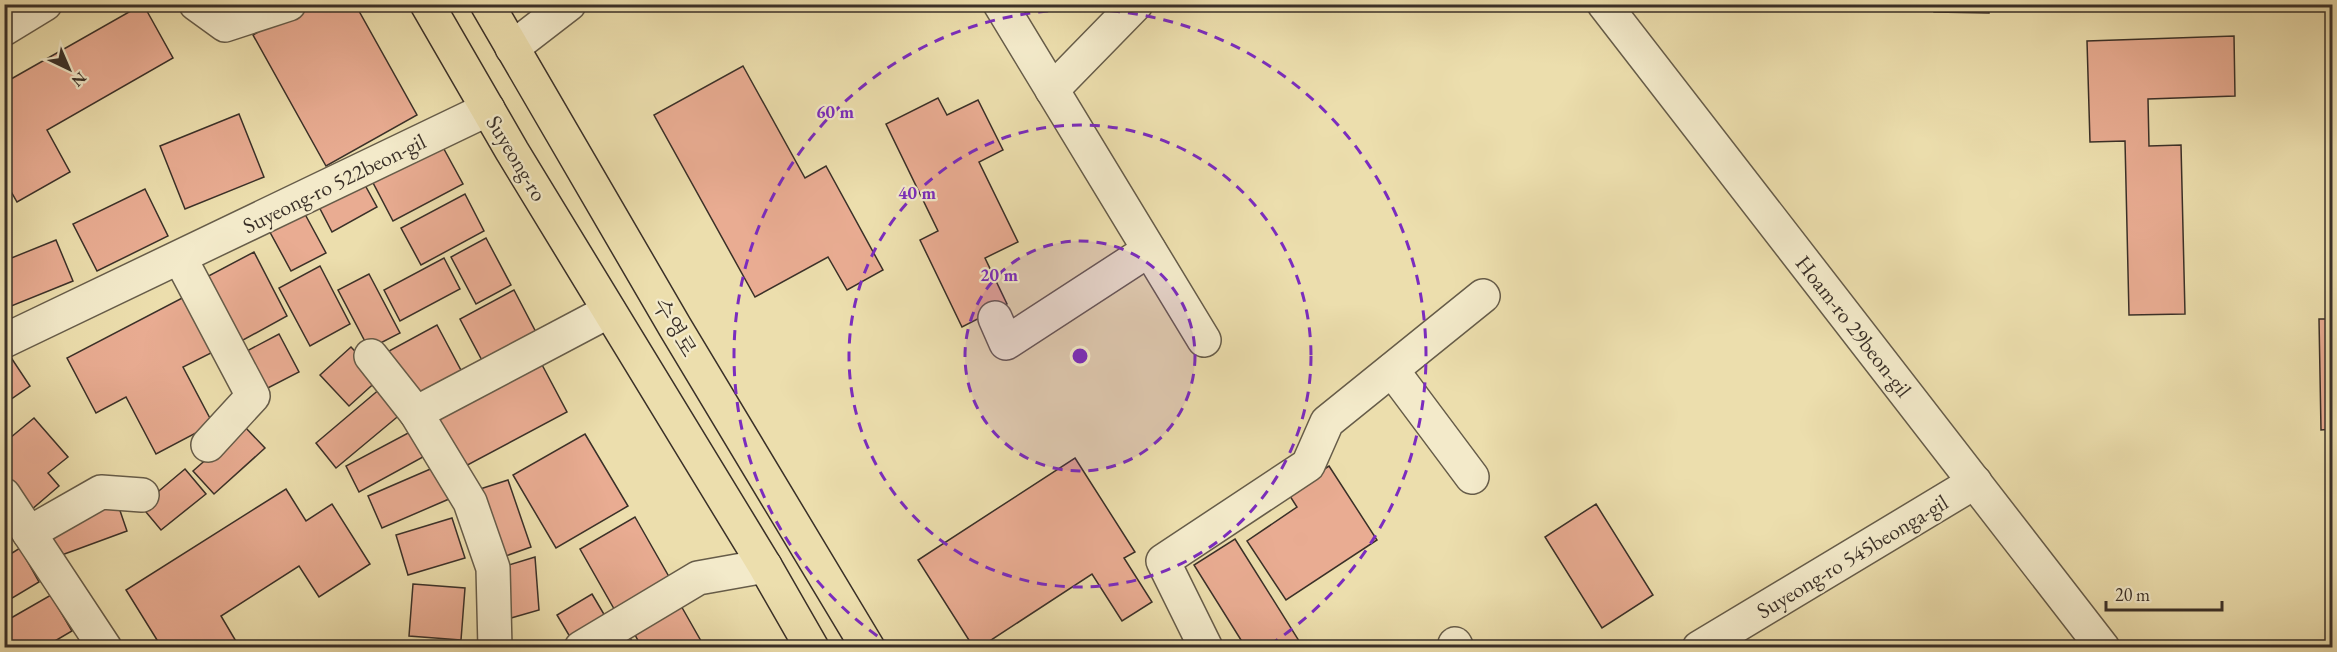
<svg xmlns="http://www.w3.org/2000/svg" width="2337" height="652" viewBox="0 0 2337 652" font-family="'EB Garamond','Noto Serif KR',serif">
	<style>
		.building { fill: #e9ac92; stroke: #3a3028; stroke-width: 1.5 }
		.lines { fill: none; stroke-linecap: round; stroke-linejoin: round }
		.minor-casing { stroke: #665c49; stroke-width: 36 }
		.major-casing { stroke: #3a3028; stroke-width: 36 }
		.minor { stroke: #f3eaca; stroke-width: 33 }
		.major { stroke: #ecdead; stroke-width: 33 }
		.ring { fill: none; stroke: #7b2cbf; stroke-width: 3; stroke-dasharray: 10 8 }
		.labels { text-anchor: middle; stroke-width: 4.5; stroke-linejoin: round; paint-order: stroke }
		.street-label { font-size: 22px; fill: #3a3028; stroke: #f3eaca }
		.centre { fill: #7b2cbf; stroke: #f3eaca; stroke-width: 3 }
		.ring-label { font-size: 18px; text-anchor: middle; font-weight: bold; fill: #7b2cbf; stroke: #f3eaca; stroke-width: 4.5; stroke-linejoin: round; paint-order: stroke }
	</style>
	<rect width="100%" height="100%" fill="#ecdead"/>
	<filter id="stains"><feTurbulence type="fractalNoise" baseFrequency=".00333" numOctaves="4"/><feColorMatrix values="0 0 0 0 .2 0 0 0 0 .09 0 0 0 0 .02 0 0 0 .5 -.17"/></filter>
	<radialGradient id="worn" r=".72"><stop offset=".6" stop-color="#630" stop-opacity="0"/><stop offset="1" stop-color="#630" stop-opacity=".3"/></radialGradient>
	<g class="building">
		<path d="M143,4l30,54 -126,72 23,42 -53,30 -13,-23v-96z"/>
		<path d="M307,4h48l62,111 -91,51 -73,-131z"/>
		<path d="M1934,4h55v9l-55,-1z"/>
		<path d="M2234,36l1,60 -87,3 1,47 32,-1 4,169 -56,1 -4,-174 -35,1 -3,-101z"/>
		<path d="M743,66l62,112 21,-12 57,104 -36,20 -19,-33 -73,40 -101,-182z"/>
		<path d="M938,98l9,17 31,-15 25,50 -24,12 39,80 -33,16 22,46 -45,23 -42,-87 18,-9 -52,-107z"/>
		<path d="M239,114l25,63 -79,32 -25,-63z"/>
		<path d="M439,140l24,44 -70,37 -23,-44z"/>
		<path d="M360,176l17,31 -45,25 -17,-33z"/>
		<path d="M145,189l23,47 -71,35 -24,-47z"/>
		<path d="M465,194l19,37 -63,34 -20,-37z"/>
		<path d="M300,205l26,48 -35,18 -26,-48z"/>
		<path d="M486,238l25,47 -35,19 -25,-47z"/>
		<path d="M56,240l17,41 -69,28v-48z"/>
		<path d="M254,252l33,64 -53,29 -35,-64z"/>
		<path d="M444,258l16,31 -60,32 -16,-31z"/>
		<path d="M320,266l30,58 -40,22 -31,-58z"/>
		<path d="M369,274l31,59 -31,16 -31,-59z"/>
		<path d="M514,290l25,48 -54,28 -25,-47z"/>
		<path d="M186,296l29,55 -32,16 30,57 -57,30 -30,-57 -30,16 -29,-55z"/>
		<path d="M2319,319h13v110l-11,1z"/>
		<path d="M437,325l26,49 -49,26 -25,-49z"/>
		<path d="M279,334l20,38 -35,18 -19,-38z"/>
		<path d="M351,347l29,31 -31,28 -29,-31z"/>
		<path d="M8,353l22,33 -26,18v-50z"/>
		<path d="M540,361l27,51 -107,57 -26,-51z"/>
		<path d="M381,388l21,25 -66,55 -20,-25z"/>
		<path d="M34,418l34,39 -20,16 11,13 -28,24 -27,-31v-36z"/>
		<path d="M244,426l21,22 -51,46 -21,-23z"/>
		<path d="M410,432l13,25 -64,35 -13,-26z"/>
		<path d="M585,434l43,72 -72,42 -43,-73z"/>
		<path d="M1075,458l60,94 -11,6 28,44 -30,19 -30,-47 -113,74h-5l-56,-88z"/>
		<path d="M1329,466l48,74 -91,60 -39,-59 50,-34 -9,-14z"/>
		<path d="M435,467l14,32 -67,29 -14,-32z"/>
		<path d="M185,469l21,25 -45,36 -20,-24z"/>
		<path d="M508,480l23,67 -31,11 -23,-68z"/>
		<path d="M286,489l20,32 26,-17 38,60 -51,33 -20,-31 -78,50 19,32h-78l-36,-58z"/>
		<path d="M116,499l11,32 -68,25 -12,-32z"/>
		<path d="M1596,504l57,91 -51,33 -57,-91z"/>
		<path d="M635,517l37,65 -55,32 -37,-65z"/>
		<path d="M452,518l13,40 -57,17 -12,-40z"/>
		<path d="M1235,539l66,105 -5,4h-50l-52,-83z"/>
		<path d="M20,548l19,34 -35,21v-45z"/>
		<path d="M535,557l4,53 -28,8 -15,-49z"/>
		<path d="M413,584l52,4 -4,52 -52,-4z"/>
		<path d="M592,594l16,27 -35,21 -16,-27z"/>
		<path d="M51,595l21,36 -29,17h-39v-26z"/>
		<path d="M680,604l25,44h-63l-9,-17z"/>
		<path d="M627,633l9,15h-34z"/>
	</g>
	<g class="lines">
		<g class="minor-casing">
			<g id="minor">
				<path d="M196,4l29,21 64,-21"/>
				<path d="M1000,4l204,336"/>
				<path d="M1604,4l499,644"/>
				<path d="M4,29l41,-25"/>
				<path d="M512,48l57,-44"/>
				<path d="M1052,90l84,-86"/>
				<path d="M180,258l73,138 -45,49"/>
				<path d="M995,318l11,25 143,-93"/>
				<path d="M4,341l484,-232"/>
				<path d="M371,356l45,57 54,89 23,66 2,80"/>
				<path d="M1392,370l80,107"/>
				<path d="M416,413l193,-102"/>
				<path d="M4,495l101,153"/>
				<path d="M29,533l72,-41 41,3"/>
				<path d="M1455,644l2,4"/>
				<path d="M581,648l117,-70 67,-12"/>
				<path d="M1206,648l-43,-87 145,-96 19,-43 156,-126"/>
				<path d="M1699,648l276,-166"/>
			</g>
		</g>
		<g class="major-casing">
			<g id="major">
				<path d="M427,4l85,147 253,415 47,82"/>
				<path d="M487,4l188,323 193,321"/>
			</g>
		</g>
		<use href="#minor" class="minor"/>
		<use href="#major" class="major"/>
	</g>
	<circle cx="1080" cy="356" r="115" fill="#7b2cbf" fill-opacity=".12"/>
	<g class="ring">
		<circle cx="1080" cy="356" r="115"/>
		<circle cx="1080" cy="356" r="231"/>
		<path d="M892 646A346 346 0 1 1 1268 646"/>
	</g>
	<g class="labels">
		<g class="street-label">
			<text transform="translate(517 158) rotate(59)" y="8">Suyeong-ro</text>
			<text transform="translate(334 183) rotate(-26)" y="8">Suyeong-ro 522beon-gil</text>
			<text transform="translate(1854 326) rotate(52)" y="8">Hoam-ro 29beon-gil</text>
			<text transform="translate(675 327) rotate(59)" y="8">수영로</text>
			<text transform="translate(1852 556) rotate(-31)" y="8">Suyeong-ro 545beonga-gil</text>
		</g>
	</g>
	<circle cx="1080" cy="356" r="9" class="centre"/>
	<g class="ring-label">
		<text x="835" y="118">60 m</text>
		<text x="917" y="199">40 m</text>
		<text x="999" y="281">20 m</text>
	</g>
	<rect width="2337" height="652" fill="none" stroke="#ecdead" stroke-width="24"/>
	<rect x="6" y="6" width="2325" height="640" fill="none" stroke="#3a3028" stroke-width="3"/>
	<rect x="12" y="12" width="2313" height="628" fill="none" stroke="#3a3028" stroke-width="1.5"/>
	<g transform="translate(69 69) rotate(136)" stroke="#f3eaca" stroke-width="4.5" paint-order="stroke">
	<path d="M0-4.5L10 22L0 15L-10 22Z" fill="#3a3028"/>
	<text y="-9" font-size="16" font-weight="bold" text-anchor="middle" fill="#3a3028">N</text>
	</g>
	<path d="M2106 601v9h116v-9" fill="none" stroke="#3a3028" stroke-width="3"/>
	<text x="2115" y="601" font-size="18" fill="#3a3028" stroke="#f3eaca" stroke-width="4.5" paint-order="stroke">20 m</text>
	<rect width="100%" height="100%" filter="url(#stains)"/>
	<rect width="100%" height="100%" fill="url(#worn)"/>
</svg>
